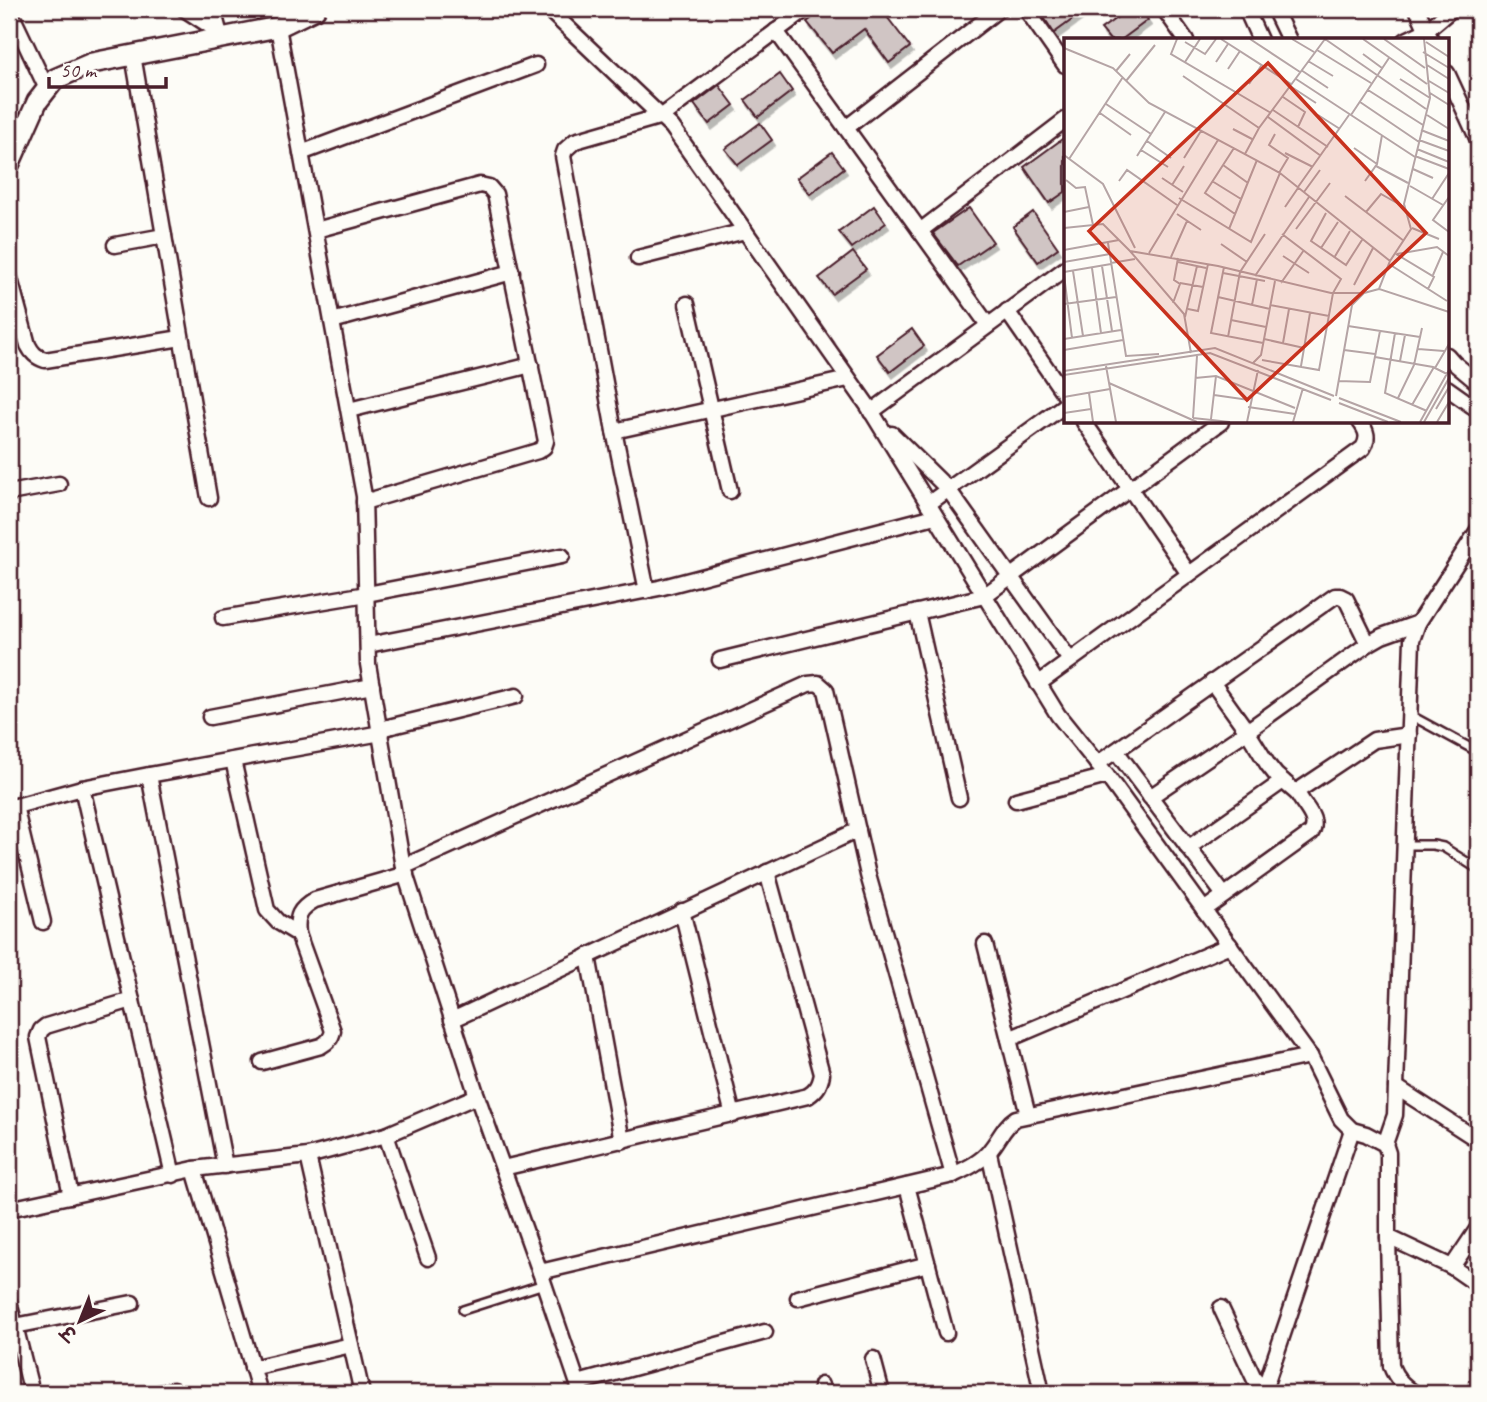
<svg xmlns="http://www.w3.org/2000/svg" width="1487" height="1402" viewBox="0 0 1487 1402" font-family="Caveat,'Playpen Sans Deva',sans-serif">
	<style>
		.building { fill: #d0c5c4; stroke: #4a1f2b; stroke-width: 2; filter: url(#shadow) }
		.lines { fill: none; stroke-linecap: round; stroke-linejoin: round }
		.lane-casing { stroke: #4a1f2b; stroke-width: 12 }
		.street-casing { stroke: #4a1f2b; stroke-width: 19 }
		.secondary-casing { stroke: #4a1f2b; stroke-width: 24 }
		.lane { stroke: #fdfcf7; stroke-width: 7 }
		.street { stroke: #fdfcf7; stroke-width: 14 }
		.secondary { stroke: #fdfcf7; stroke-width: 19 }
		.inset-road { fill: none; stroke: #b5a4a5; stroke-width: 2 }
		.view { fill: #c8321e; fill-opacity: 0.15; stroke: #c8321e; stroke-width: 3.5 }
		.inset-edge { fill: none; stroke: #4a1f2b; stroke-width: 3.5 }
	</style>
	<defs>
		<filter id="shadow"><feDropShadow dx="3" dy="5.5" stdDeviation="0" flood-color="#0004"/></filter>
	</defs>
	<rect width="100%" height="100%" fill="#fdfcf7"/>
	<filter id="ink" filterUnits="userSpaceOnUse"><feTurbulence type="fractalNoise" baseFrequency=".0143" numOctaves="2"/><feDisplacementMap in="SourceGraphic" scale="14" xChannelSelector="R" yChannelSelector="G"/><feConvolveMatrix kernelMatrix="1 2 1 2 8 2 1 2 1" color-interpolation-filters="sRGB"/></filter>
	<g filter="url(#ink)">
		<g class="building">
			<path d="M824,9h57l29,38 -21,16 -25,-34 -32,24 -25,-31z"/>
			<path d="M1052,9h35l-33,24 -11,-17z"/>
			<path d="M1129,9h11l8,11 -27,20h-11l-9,-11z"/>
			<path d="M780,74l12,17 -34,26 -13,-17z"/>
			<path d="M719,85l15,20 -25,19 -15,-20z"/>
			<path d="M760,123l12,17 -34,25 -13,-16z"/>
			<path d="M1065,137v55l-16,11 -25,-36z"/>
			<path d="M832,152l12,16 -34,26 -13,-16z"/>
			<path d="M874,206l12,17 -34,25 -13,-16z"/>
			<path d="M969,208l24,34 -35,24 -25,-33z"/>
			<path d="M1033,212l25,36 -20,14 -25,-35z"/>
			<path d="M853,252l13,17 -34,25 -13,-16z"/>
			<path d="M912,329l12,17 -34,26 -13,-17z"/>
		</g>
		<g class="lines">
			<g class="lane-casing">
				<g id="lane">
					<path d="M1410,715l68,37"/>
					<path d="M1405,845h28l10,2 35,22"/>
					<path d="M463,1310l81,-26"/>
				</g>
			</g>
			<g class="street-casing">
				<g id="street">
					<path d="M9,9l38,80"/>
					<path d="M184,9l43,28"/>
					<path d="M213,9l6,22"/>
					<path d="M548,9l124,118 196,279 190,309 49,61 203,280 31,63 11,11 14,4 19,10 3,9v84l3,129c5,13 12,19 23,27"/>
					<path d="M1026,9l39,56"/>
					<path d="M1164,9l22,31"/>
					<path d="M1246,9l14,31"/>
					<path d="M1274,9l15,31"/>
					<path d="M1417,9l14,31"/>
					<path d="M278,27l86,469 4,168 35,203 74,229 63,176 41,121"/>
					<path d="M776,31l212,294"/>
					<path d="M1406,40l21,-10 25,-21"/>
					<path d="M133,55l76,443"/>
					<path d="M1447,73l31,67"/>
					<path d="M846,128l153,-119"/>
					<path d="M301,153l235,-88"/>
					<path d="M316,230l164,-45 9,2 6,7 51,247 -2,6 -6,4 -174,51"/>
					<path d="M920,231l145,-111"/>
					<path d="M115,245l49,-9"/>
					<path d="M638,258l107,-27"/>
					<path d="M9,275l19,70c4,8 8,12 17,15l136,-22"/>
					<path d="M687,304l43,187"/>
					<path d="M1007,311l58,84"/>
					<path d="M332,321l180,-49"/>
					<path d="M1447,355l7,8 24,20"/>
					<path d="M1447,388l31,22"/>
					<path d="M349,410l182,-45"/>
					<path d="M871,412l194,-143"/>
					<path d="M1084,422l105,152"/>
					<path d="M614,431l234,-52"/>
					<path d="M892,434l56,55 122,171"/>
					<path d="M9,493l50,-9"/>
					<path d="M928,504l137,-99"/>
					<path d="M647,591l-33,-160 -51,-275 2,-6 10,-9 87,-25 144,-107"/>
					<path d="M917,612l42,186"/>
					<path d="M223,618l144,-24 195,-38"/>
					<path d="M368,645l291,-57 276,-72"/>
					<path d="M720,660l264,-64 237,-174"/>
					<path d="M1212,682l35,49 21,34 8,10 22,19"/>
					<path d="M1038,684l325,-236c6,-10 4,-17 -3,-26"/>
					<path d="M210,717l162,-31"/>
					<path d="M380,729l136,-33"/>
					<path d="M1116,751l108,144"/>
					<path d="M233,760l34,150 11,12 20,12"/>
					<path d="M1097,764l238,-168h5l6,3 22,45"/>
					<path d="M149,775l76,391"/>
					<path d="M82,788l91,387"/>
					<path d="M1150,797l97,-66 121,-87 14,-8 36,-13"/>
					<path d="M1016,800l91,-24"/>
					<path d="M15,806l28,116"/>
					<path d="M9,808l73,-20 67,-13 232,-42"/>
					<path d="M1188,848l95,-67"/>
					<path d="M403,867l405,-183 10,-1 8,7 42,185 85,300"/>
					<path d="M1204,910l107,-77c9,-14 -7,-26 -13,-39l1,-4 75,-50 35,-5"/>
					<path d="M682,911l51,204"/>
					<path d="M985,944l43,171"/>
					<path d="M588,956l34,185"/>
					<path d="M452,1020l406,-190"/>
					<path d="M1009,1039l221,-94"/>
					<path d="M262,1062l59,-16c7,-4 10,-7 12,-15l-35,-97c-2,-18 1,-25 17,-34l91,-26"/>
					<path d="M1396,1087l82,53"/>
					<path d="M386,1135l42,123"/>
					<path d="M1385,1144l10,-29 17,-475 6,-17 60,-93"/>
					<path d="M989,1153l53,240"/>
					<path d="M308,1156l54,237"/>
					<path d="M503,1168l305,-72c9,-6 12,-11 14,-22l-55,-202"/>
					<path d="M194,1169l66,224"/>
					<path d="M907,1186l39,147"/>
					<path d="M71,1196l-33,-159 3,-7 5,-4 86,-26"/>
					<path d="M9,1209l185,-40 114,-13 78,-21 91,-39"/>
					<path d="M1388,1237l64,30 26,18"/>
					<path d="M1452,1267l26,-39"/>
					<path d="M540,1272l413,-97c13,-6 30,-14 38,-26 9,-11 13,-23 25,-31l294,-62"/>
					<path d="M798,1298l130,-34"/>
					<path d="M9,1302l23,91"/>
					<path d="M1221,1308l40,85"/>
					<path d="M15,1326l117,-23"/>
					<path d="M873,1359l9,34"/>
					<path d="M252,1368l99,-23"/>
					<path d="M578,1383l187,-51"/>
					<path d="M821,1385l2,8"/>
					<path d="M159,1393l14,-3"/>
					<path d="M1263,1393l89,-263"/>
				</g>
			</g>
			<g class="secondary-casing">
				<path id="secondary" d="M9,165l28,-63 18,-23 37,-16 186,-36 37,-18"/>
			</g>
			<use href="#lane" class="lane"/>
			<use href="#street" class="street"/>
			<use href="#secondary" class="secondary"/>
		</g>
	</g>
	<g transform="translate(1064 38)">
		<rect width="385" height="385" fill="#fdfcf7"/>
		<path class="inset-road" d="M113,1l-6,15 100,59M157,1l70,45M186,1l50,33M228,1l22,13M261,1l101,70M299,1l64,45M320,1l41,29M360,1l6,59 -26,106 7,25 -21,32 -11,28 70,23M121,4l20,12 11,-15M362,4l23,15M0,10l49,20 36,35 131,70 110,88M253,12l54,33M359,14l26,16M299,16l19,14M244,23l25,15M121,24l15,-23M152,24l12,-18M363,27l22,14M164,31l12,-18M237,32l27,18M52,33l14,-17M119,38l76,52M232,41l119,78M336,41l30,19M62,43l29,-36M365,43l20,12M185,46l12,-18M226,48l26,17M304,52l55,35M366,55l19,12M219,59l22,15 -7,15M296,64l59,40M42,66l45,30M209,72l55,37M36,75l31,22M254,77l22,14M287,77l38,-57M363,77l22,14M204,79l53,39M169,91l19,10M357,92l28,11M211,96l-6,11 19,13 -9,15M355,102l30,11M83,103l24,17M170,110l-29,45 30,21M290,110l23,16M353,111l32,13M77,112l27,17M221,115l28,14M181,116l14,-26 66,-89M0,117l39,29 32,64M73,118l28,-44M351,118l34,13M120,120l17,-27M5,121l54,-82M159,127l25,18M312,128l32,17M349,131l20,9M98,140l21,14M2,142l10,8 9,-1 8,38M55,143l8,-11 50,35M148,143l29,18M301,143l12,-17 5,-29M108,147l12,-19M346,148l33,19M234,149l51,-72M240,154l16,-22M281,158l59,45M385,159l-16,23 16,12M115,160l72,44 29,-69M368,161l17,-26M221,169l13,-19M0,174l25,-5M302,174l15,-18 23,13M262,175l-15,28 35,24 16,-25M113,176l24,16M0,190l39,-4 27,27 88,15 113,27h33M348,190l27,11M165,191l28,-69M232,191l34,-46M44,205l18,113 33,-2M157,206l26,18M257,210l17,-26M0,212l55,-10M66,213l54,63 7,39M85,215l69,-113M332,216l38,23 -6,12M333,216l40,-7 12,9M219,218l26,17M107,219l16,-36M270,220l16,-27M0,224l46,-8M114,224l28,6M47,225l24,-4M325,226l58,37M38,228l10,65M160,229l-13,66 52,10M28,230l9,65M9,233l10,65M0,234l47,-8M159,235l42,8M0,237l8,63M369,237l10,-23M191,238l54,-79M116,245l23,4M217,245l23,-33M290,247l19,-37M154,259l52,12M109,265l7,-19 -6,-4 4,-22M0,266l52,-7M188,267l5,-26M206,267l59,11M124,271l10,2 10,-47M121,279l12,-51M167,282l35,7M284,288l72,11M331,295l-10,60 42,18M164,299l12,-65 25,-38M0,301l57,-9M200,301l40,9M219,305l6,-34M354,311l26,2M0,312l59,-10M280,312l31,4M311,319l58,10 14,7M198,322l57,10 14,-77 8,-14 -59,-45M336,323l5,-26M189,325l8,-8 14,-74M42,328l10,56M237,328l9,-53M371,330l14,-24M0,333l151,-23 119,48M0,337l146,-22 121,47M131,340l21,-2 79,32M274,343l32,1 10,-51M45,345l88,39M25,355l4,29M150,357l35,5M272,358l16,-91 12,-12 15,-4M0,359l46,-8M275,360l62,24M334,360l16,-33 8,-37M275,365l49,19M348,367l22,-38M184,369l47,7M372,371l13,-22M0,375l27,-4M129,380l4,-62M129,380l37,4M147,381l5,-43M183,384l11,-52M229,384l10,-34M356,384l29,-52M360,384l25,-44M373,384l12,-20"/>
		<path class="view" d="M204,25l158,170 -179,167 -158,-169z"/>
		<rect width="385" height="385" class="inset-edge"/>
	</g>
	<rect width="1487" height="1402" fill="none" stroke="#fdfcf7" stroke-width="35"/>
	<rect x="18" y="18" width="1452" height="1367" fill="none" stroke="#4a1f2b" stroke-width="2.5" filter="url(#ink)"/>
	<g transform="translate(80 1321) rotate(223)" stroke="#fdfcf7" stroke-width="5" paint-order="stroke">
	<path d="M0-5L12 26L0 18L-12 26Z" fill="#4a1f2b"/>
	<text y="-10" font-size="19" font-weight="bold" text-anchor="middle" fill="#4a1f2b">उ</text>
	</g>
	<path d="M49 77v10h117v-10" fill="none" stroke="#4a1f2b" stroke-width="3.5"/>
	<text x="60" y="77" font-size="21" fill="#4a1f2b" stroke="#fdfcf7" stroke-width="5" paint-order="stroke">50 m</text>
</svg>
